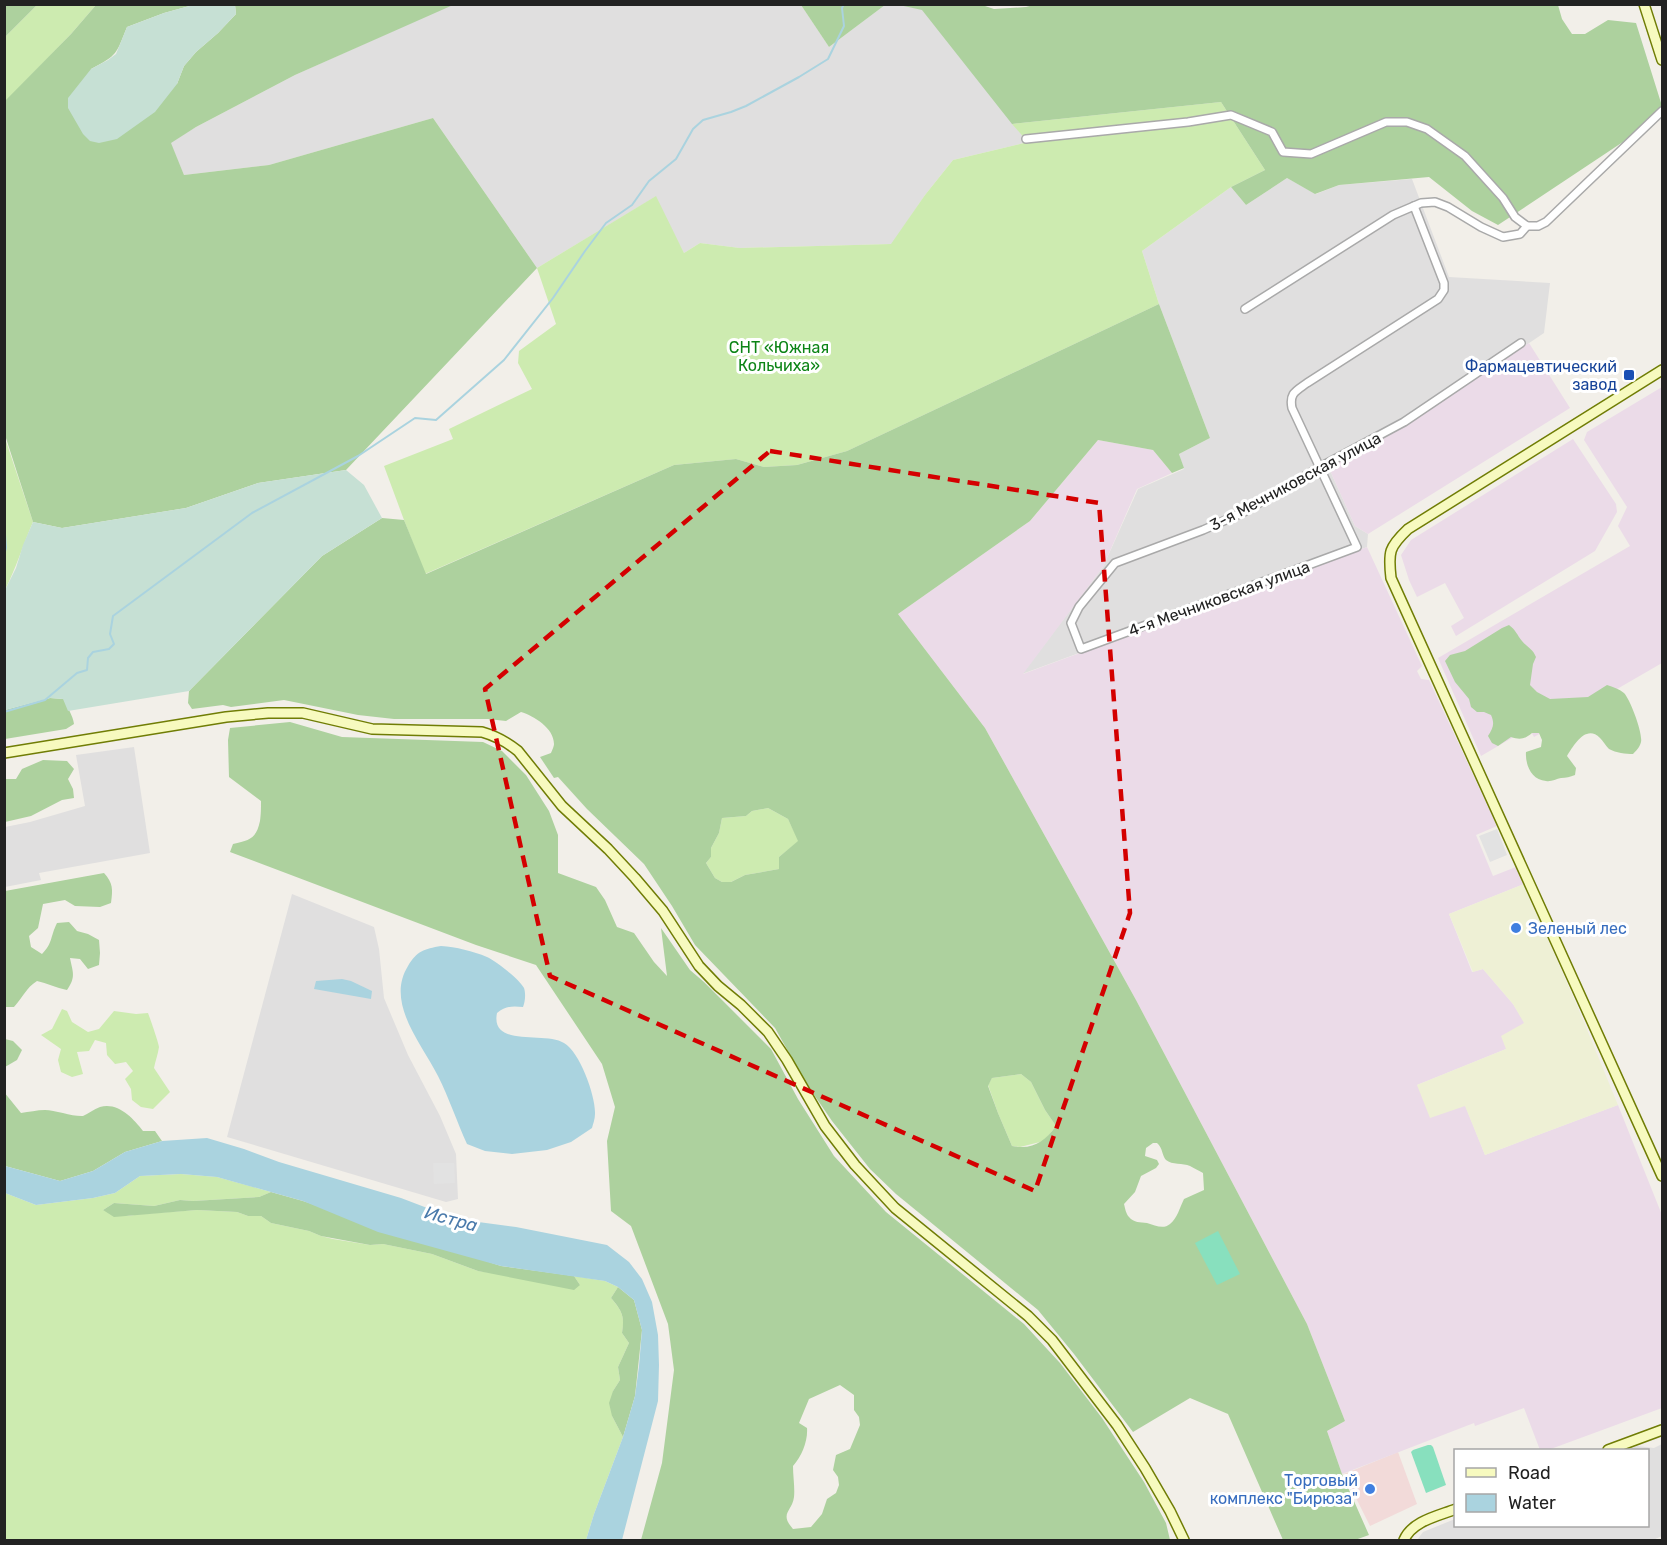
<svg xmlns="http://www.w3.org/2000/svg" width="1667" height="1545" viewBox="0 0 1667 1545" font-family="Rubik,sans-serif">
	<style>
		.residential { fill: #e0dfdf }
		.commercial { fill: #f2dad9 }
		.industrial { fill: #ebdbe8 }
		.farmland { fill: #eef0d5 }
		.grass { fill: #cdebb0 }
		.forest { fill: #add19e; fill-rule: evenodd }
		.wetland { fill: #c6e0d4 }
		.pitch { fill: #88e0be }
		.parking { fill: #e2e2e2 }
		.water { fill: #aad3df }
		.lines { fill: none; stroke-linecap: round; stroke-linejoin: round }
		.stream { stroke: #aad3df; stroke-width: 2 }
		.street-casing { stroke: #a9a9a9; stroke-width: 10 }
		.secondary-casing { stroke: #707d05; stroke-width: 12 }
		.street { stroke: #fff; stroke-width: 7 }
		.secondary { stroke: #f7fabf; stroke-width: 9 }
		.marked { fill: none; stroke: #d40000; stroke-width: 4.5; stroke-dasharray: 12 8; stroke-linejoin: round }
		.transit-dot { fill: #1a4fb4; stroke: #fff; stroke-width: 2 }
		.shop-dot { fill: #3f7fe0; stroke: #fff; stroke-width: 2 }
		.labels { text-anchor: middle; stroke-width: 6; stroke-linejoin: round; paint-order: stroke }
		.park-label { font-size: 16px; fill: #0c8416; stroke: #fff }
		.transit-label { font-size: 16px; fill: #164399; stroke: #fff; text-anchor: end }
		.street-label { font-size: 16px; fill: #222; stroke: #fff }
		.shop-label { font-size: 16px; fill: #366cbe; stroke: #fff; text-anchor: start }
		.water-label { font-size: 18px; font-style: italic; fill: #4a7aab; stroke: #fff }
	</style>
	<rect width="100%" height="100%" fill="#f2efe9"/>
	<g class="residential">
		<path d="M453,4l348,1 28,42 56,-42h14l23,4 106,133 -75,18 -28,35 -33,49 -152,4 -40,-5 -16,10 -29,-56 -118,71 -104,-150 -164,47 -85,10 -14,-33 26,-15 99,-52z"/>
		<path d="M1287,178l29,16 23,-9 73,-6 37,98 101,6 -6,50 -138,93 -78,40 27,60 13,8 -1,13 -345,127 81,-107 35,-78 46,-20 -5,-15 31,-16 -51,-134 -17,-53 89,-64 15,18z"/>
		<path d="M134,747l16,106 -111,20 2,7 -36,7v-60l25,-5 55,-16 -9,-51z"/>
		<path d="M292,894l82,33 5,22 5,49 24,57 32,61 16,38 2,45 -12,3 -219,-65z"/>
		<path d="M1662,1444v92l-9,4h-236l6,-8 32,-13 1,7h192v-76h-22l11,-4 17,2z"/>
	</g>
	<path class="commercial" d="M1398,1452l19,52 -47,22 -26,-52z"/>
	<g class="industrial">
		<path d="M1529,343l41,65 -202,126 -13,-8 -27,-60 78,-40z"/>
		<path d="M1662,387v276l-128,74 -5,-9 -48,28 -43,-98 192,-112 -12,-20 9,-19 -43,-67 3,-8z"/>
		<path d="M1573,439l43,65 1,8 -22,39 -139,85 -5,-10 13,-8 -19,-35 -28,14 -8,-17 -8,-25 10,-15z"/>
		<path d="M1098,440l55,10 19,23 -35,16 -34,78 -80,107 344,-127 55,119 -5,5 4,8 8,1 68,146 -21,9 17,41 23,-9 8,17 -75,30 23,58 11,-3 30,35 12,19 -19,26 -89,36 48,20 20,50 133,-50 44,110v193l-114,42h-8l-16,-42 -49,18 -1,-3 -132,51 -15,-43 18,-10 -38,-97 -171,-324 -151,-272 -87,-114 132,-93z"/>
	</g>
	<path class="farmland" d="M1524,884l57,131 37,90 -133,50 -20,-49 -35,12 -13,-33 89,-36 -5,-13 23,-13 -11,-19 -30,-35 -10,3 -24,-58z"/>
	<g class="grass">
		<path d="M37,5h59l-25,29 -66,68v-65z"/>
		<path d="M1221,102l44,68 -34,17 -89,64 17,53 -312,147 -50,14 -33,2 -28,-8 -62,6 -249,109 -21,-54 -20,-54 69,-27 -4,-10 83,-40 -14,-26 1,-12 37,-27 -19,-56 119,-72 28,57 16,-10 40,5 151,-4 34,-49 28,-35 75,-18 -16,-18z"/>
		<path d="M4,435l29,87c-10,23 -17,46 -28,68z"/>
		<path d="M768,808l20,11 11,22 -20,16v12l-34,6 -14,7h-9l-7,-4 -9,-15 5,-6v-9l8,-15 3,-15 24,-2 6,-5z"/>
		<path d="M62,1009l5,2 5,11 16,10 11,-3 15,-18 22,3 12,-1c2,5 11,31 11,34 -1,7 -4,15 -5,21l16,24 -17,17 -12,-2 -9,-7 -1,-11 -6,-10 8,-8 -7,-9 -11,2 -8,-9 -1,-12 -11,-3 -6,11 -12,1 6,22 -11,3 -11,-5 -3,-12 3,-11 -20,-14 11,-6z"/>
		<path d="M1021,1074l10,8 14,28 11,16 -12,15 -24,6 -8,-1 -14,-33 -10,-28 4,-7z"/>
		<path d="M181,1174l36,3 54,15 -12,5 -66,4 -13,-1 -26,6 -40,-3 -11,7 25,6 13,-2 56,-4 40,2 11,4h13l10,7 38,8 12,5 12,3 37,6 13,-1 49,10 46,17 102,14 -6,-9 31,5 13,6 -7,11c11,13 14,18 11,35l7,10 -11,24 2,13 -7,11 -1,25 11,21 -29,77 -8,26h-581v-347l31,12 57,-7 22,-5 25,-17z"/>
	</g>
	<g class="forest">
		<path d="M5,4h32v1l-32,32z"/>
		<path d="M979,4l15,5 32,-2 11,-3 521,1 4,14 10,15h13l23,-14 28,3 26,83v10l-164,109 -26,-14 -43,-34 -90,8 -24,9 -28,-16 -41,27 -15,-18 34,-17 -44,-68 -209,22 -90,-114 -23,-5z"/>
		<path d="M96,5h97l-29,8 -37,14c-11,27 -9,28 -36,42l86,15 7,-18 12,-14 22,-19 18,-19 -1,-9h218l-158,70 -99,52 -25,16 13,32 85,-10 164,-47 104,150 -191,202 -88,13 -72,25 -124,20 -29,-6 -28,-87 -1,-333 67,-68z"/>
		<path d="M801,5h84l-56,42z"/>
		<path d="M1159,304l51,134 -31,16 5,14 -12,5 -19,-23 -55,-10 -68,81 -132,93 87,114 151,272 171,324 38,97 -18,10 15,43 27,61 -14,5h-72l-55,-126 -38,-16 -57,34 -59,-78 -36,-44 -142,-116 -26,-25 -38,-48 -26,-38 -31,-55 -80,-83 -23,-39 -28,-42 -57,-55 -29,-32 -4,1 -14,-21 11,-4c1,-2 3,-7 3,-9 0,-16 -20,-28 -33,-32l-15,9 -18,-2h-94l-36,-4 -74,-15 -53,7 -8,-2 -31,4 -4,-6 1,-12 133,-135 60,-38 22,2 22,54 248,-109 62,-6 28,8 33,-2 50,-14zM768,808l20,11 10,22 -19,16v12l-34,6 -14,7h-9l-7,-4 -9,-15 5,-6v-9l8,-15 3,-15 24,-2 6,-5zM1021,1074l10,8 14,28 11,16c-12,16 -23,24 -44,20l-14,-33 -10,-27 4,-8zM1153,1143h4c6,5 5,13 9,17 6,5 17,3 24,6 4,2 9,5 13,7l1,17 -20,9c-4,8 -7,20 -14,25 -7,6 -15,1 -23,-1 -7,-1 -13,0 -18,-6 -3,-3 -4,-9 -5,-13l11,-12 6,-16 15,-8 3,-4 -2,-4 -12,-4 1,-8z"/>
		<path d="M1509,625c7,5 8,10 13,16 5,6 11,8 14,16l-3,7 -3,21 7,7 13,7 38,-2 19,-12c6,2 12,4 17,8 6,6 19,40 17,49 -1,5 -5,9 -8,12 -7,0 -17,-1 -24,-5 -3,-3 -6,-8 -9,-11 -14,-14 -26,7 -33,18l9,12 -1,7c-5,2 -9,3 -14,3 -5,1 -10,4 -15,3 -15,-1 -21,-17 -20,-29l15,-5 1,-7 -3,-7h-7c-7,6 -12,7 -21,4l-13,9 -6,-3 -4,-7c5,-8 7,-12 3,-21l-7,-3h-7l-6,-5 -2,-8 -14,-17 -10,-21 5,-6 15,-4 37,-23z"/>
		<path d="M50,698l14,1c3,8 9,17 10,25l-8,5 -61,10v-29z"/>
		<path d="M290,722l52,15 141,5 19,9 24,24 23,36 9,24v38l38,14 9,13 12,27 17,6 20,29 13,14 -6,-48 29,42 14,12 67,67 27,50 36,57 52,56 138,112 36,39 42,55 42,64 22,41 4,17h-529l21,-77 12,-93 -6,-46 -37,-98 -20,-15 -4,-70 8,-34 -13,-43 -66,-99 -60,-20 -246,-93 3,-8c17,-4 23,-5 27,-23 1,-7 1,-12 1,-20l-32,-24 -1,-37 2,-12zM840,1385l14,10v15l5,7 1,8 -10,24 -14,6 -3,15 5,7 1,8 -3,8 -9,6 -5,15 -11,13 -18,2c-14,-16 -1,-17 1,-32 1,-9 -1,-21 -1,-31 9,-10 15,-25 14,-38l-8,-5 10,-24z"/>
		<path d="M43,760l24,1 7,8 -6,10 5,10 1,9 -12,2 -31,16 -26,6v-43h11l6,-10z"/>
		<path d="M104,873c9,10 9,16 7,30l-11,4 -25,-1 -10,-6 -22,4 -5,24 -9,8 2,11 11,7c11,-11 8,-17 15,-31l12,-1 8,9 11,3 11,6 1,13 -1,12 -11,4 -8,-10 -10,-1c3,15 6,19 -3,32 -11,-2 -20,-7 -30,-9 -11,7 -14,16 -23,26h-9v-116z"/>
		<path d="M5,1039l8,2 9,9 -5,10 -12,7z"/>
		<path d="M4,1092l17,21c8,-1 16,-3 24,-3 10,0 29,7 38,6 5,-2 11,-7 17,-9 18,-5 33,11 43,24h12l7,10 -37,11 -32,19 -33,10 -55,-15z"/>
		<path d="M271,1192l32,9 198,65 73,10 6,9 -6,5 -96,-19 -46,-17 -49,-10 -13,1 -49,-9 -12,-5 -38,-8 -10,-7h-13l-11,-4 -40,-2 -83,7 -11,-7 11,-7 40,3 26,-6 13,1 66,-4z"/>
		<path d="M618,1287l16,13 8,30 -7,66 -12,41 -11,-21 -3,-13 4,-12 7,-11 -2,-13 11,-24 -7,-10c3,-17 0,-22 -11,-35z"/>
	</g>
	<g class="wetland">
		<path d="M193,5h42l1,9 -18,19 -22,19 -12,14 -7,18 -22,28 -38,27 -18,4 -9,-2 -7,-7 -15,-26v-10l23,-29 17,-9 8,-6 11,-27 37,-14z"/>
		<path d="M346,470l18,15 18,33 -60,38 -133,135 -121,20 -5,-12 -13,-1 -45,12v-120l11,-22 7,-23 10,-23 29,6 124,-20 72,-25z"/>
	</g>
	<g class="pitch">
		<path d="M1218,1231l22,43 -23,11 -22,-42z"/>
		<path d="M1428,1445h3l2,2 13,38 -20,8 -15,-41 2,-2z"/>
	</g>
	<g class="parking">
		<path d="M1497,829l10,26 -17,7 -11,-26z"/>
		<path d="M433,1163h21l1,20 -21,1z"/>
	</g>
	<g class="water">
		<path d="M441,946c15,1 32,5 46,11 9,4 33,23 37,31 2,6 1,14 -1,19 -11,-1 -18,-1 -26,6 -7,35 48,18 67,30 16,9 32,54 31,71 0,5 -2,10 -3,14l-21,14 -24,8 -35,4 -27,-3 -18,-7c-10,-22 -18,-46 -29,-68 -16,-32 -53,-73 -30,-110 9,-15 16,-17 33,-20z"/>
		<path d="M342,979l9,2 21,10 -1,8 -57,-10 2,-8z"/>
		<path d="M207,1138l37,11 35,13 122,36 55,21 60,8 91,18 22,17 13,17 10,23 6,33 1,30 -1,36 -36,139h-36l8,-26 29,-77 12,-41 4,-30 3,-36 -8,-30 -16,-13 -13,-6 -104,-15 -123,-34 -75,-31 -86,-24 -36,-3 -41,2 -25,17 -22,5 -57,7 -31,-12v-27l55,15 33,-10 32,-19 37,-11z"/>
	</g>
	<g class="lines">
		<g class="stream">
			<path d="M4,520l2,28 -2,7"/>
			<path d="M4,712l41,-12 32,-27 10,-3 1,-12 5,-6 16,-3 5,-5 -4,-10 3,-18 139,-103 106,-57 57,-38 21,2 68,-60 49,-62 32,-47 21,-28 26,-18 17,-24 27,-22 17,-30 10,-9 28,-8 15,-6 53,-29 29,-18 16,-33 -2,-18 2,-4"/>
		</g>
		<g class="street-casing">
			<g id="street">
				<path d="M1026,139l162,-17 43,-7 41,17 11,20 28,2 75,-32h21l20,7 38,27 38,42 12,19 12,9h11l8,-4 116,-111"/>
				<path d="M1414,206l30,77v7l-6,9 -131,84c-11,8 -18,10 -15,25l65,139 -276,102 -10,-26 8,-16 36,-44 88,-33 41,-18 76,-45 84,-45 117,-79"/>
				<path d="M1245,309l148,-94 28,-12 14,-1 13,5 33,20 22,10 17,-3 7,-8"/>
			</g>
		</g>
		<g class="secondary-casing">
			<g id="secondary">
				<path d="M1644,4l18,56"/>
				<path d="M1662,370l-254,159c-19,18 -20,23 -17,49l271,598"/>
				<path d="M4,753l222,-36 42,-4h35l69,16 110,3c14,4 25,10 36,19l44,55 46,43 27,29 28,33 36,55 19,20 23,19 27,27 19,28 38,66 30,39 40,43 133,108 24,24 65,85 28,43 25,43 14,29"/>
				<path d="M1608,1450l54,-20"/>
				<path d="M1404,1540c8,-19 34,-24 52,-31"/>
			</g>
		</g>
		<use href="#street" class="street"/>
		<use href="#secondary" class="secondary"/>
	</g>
	<path class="marked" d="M770,451l329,52 31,410 -95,278 -485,-215 -65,-287z"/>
	<rect class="transit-dot" x="1623" y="369" width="12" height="12" rx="3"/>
	<g class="shop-dot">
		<circle cx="1516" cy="928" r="6"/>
		<circle cx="1370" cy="1489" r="6"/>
	</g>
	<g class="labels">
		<g class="park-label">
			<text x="779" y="353">СНТ «Южная<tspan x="779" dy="18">Кольчиха»</tspan></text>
		</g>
		<g class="transit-label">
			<text x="1617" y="372">Фармацевтический<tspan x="1617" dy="18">завод</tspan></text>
		</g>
		<g class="street-label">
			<text transform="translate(1295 481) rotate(-28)" y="6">3-я Мечниковская улица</text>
			<text transform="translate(1219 598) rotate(-20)" y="6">4-я Мечниковская улица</text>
		</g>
		<g class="shop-label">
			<text x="1528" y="934">Зеленый лес</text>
			<text x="1358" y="1486" text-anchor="end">Торговый<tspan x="1358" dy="18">комплекс "Бирюза"</tspan></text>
		</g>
		<g class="water-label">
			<text transform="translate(451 1219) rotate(15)" y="6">Истра</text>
		</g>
	</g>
	<rect width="1667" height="1545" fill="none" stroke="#222222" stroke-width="12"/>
	<rect x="1454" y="1449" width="195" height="78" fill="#ffffff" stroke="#a7a7a7" stroke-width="1.5"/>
	<rect x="1466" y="1468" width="30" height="9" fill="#f7fabf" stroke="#a7a7a7" stroke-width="1.5"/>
	<text x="1508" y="1479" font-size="18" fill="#222222">Road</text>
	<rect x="1466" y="1494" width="30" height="18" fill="#aad3df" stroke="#a7a7a7" stroke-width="1.5"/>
	<text x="1508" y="1509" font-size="18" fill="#222222">Water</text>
</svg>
